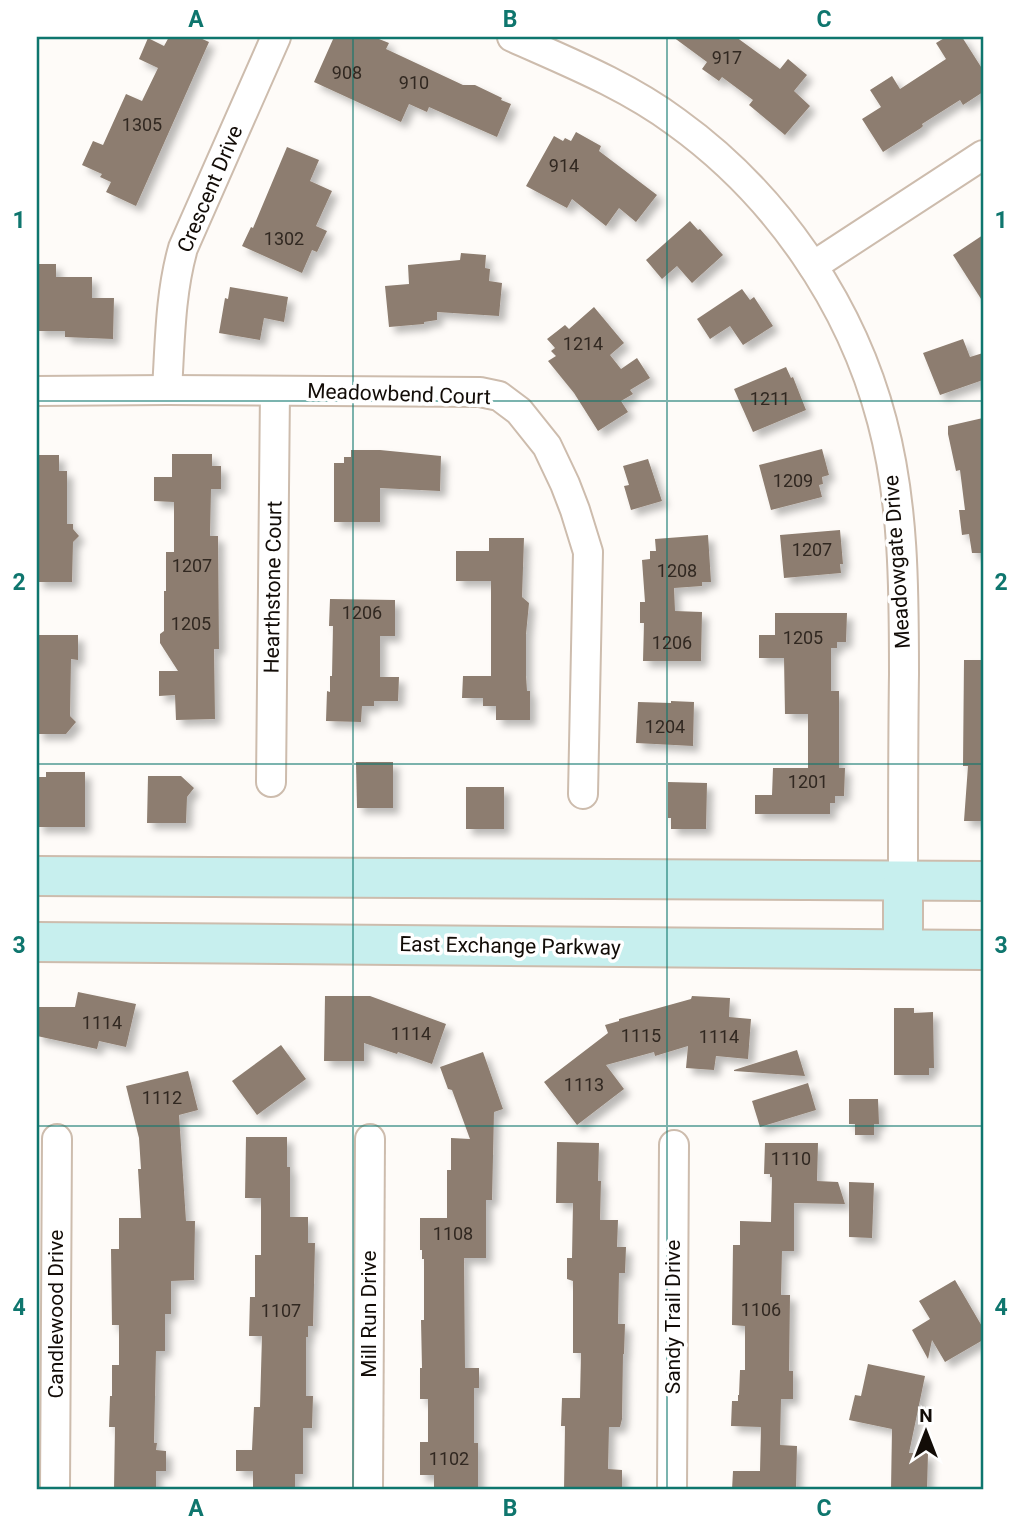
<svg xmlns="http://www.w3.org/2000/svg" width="1020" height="1527" viewBox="0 0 1020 1527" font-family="Roboto,sans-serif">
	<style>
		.building { fill: #8d7d6f; filter: url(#shadow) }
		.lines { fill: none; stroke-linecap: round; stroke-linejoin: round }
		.minor-casing { stroke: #cdbcad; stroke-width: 32 }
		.secondary-casing { stroke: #cdbcad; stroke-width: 42 }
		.minor { stroke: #fff; stroke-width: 28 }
		.secondary { stroke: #c7efee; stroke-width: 38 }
		.grid { fill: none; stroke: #0f766e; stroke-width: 2; stroke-opacity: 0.55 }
		.labels { text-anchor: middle; stroke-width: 7; stroke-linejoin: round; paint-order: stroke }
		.number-label { font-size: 18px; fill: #312821 }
		.street-label { font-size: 21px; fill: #120c07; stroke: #fff }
		.neatline { fill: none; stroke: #0f766e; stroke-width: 2.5 }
		.grid-label { font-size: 23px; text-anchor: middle; font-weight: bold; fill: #0f766e }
	</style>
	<defs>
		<filter id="shadow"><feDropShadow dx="6" dy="6" stdDeviation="3.5" flood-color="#0004"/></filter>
	</defs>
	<rect width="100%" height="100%" fill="#fefbf8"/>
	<g class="building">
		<path d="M169,37h29l11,5 -73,164 -30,-14 5,-10 -11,-5 2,-3 -20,-9 11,-24 10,4 23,-51 16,7 16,-33 -19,-9 9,-21 16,8z"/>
		<path d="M334,37h40l15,6 -3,6 77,36h12l27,13 -1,2 10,4 -14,33 -68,-30 -2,5 -18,-8 -8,18 -87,-40z"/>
		<path d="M673,37h63l44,32 8,-10 19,16 -13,16 16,15 -25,29 -36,-30 4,-5 -31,-23 -3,4 -17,-12 5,-7z"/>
		<path d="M946,37h16l21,33v22l-20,13 -3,-5 -38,24 1,2 -2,2 -38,24 -21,-33 19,-12 -11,-17 22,-14 8,13 46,-30 -10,-16z"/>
		<path d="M576,132l25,14 -2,5 58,44 -21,27 -17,-14 -13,18 -34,-27 -5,9 -41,-22 28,-50 9,5 2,-3 6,3z"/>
		<path d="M287,147l32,13 -9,21 22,10 -16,35 11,5 -10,21 -5,-2 -10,23 -60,-27 9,-19 2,1z"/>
		<path d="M690,221l8,9 2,-1 23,26 -31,28 -15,-17 -15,13 -16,-19z"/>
		<path d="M983,235v67l-30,-47z"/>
		<path d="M461,253l25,2 -1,13 5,1 -1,12 13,2 -3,33 -62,-4v8l-13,2v2l-35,3 -4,-41 24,-2 -1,-19 52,-5z"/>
		<path d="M37,264h19v13h36v21h22l-1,41 -48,-2v-6h-28z"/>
		<path d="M230,287l58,10 -4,25 -20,-4 -4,22 -41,-7 6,-35 3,1z"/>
		<path d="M742,289l8,11 4,-3 19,29 -30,19 -13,-19 -20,13 -13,-20z"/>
		<path d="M594,307l30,36 -14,12 11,14 16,-11 13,20 -20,12 3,4 -12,7 7,11 -30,19 -24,-38 -26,-32 8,-5 -5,-5 4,-3 -8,-9 18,-14 4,4z"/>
		<path d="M963,339l7,18 13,-4v27l-43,15 -17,-42z"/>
		<path d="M786,367l5,11 2,-1 13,33 -53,22 -19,-43z"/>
		<path d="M983,418v135h-11l-3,-19 -7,1 -3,-25h6l-5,-40 -4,1 -8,-37v-8z"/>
		<path d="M822,449l7,26 -7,2 1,7 -4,1 3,12 -51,13 -12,-45z"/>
		<path d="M351,450h29l61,6 -1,35 -60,-3v34h-46v-59h10v-6h7z"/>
		<path d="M172,454h40v12h9v23h-10l-1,47h8l1,113h-5l1,70 -39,1 -1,-25 -16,1v-25h19l-18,-28v-9l4,-3v-40h2v-39h8v-50l-20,-1v-24h18z"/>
		<path d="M37,455h22v16h8v53h6v5l6,7 -6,6 -1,40h-35z"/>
		<path d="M648,459l14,42 -31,9 -7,-24 5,-1 -6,-19z"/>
		<path d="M840,530l3,34h-3l1,9 -57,5 -4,-43z"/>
		<path d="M708,535l3,47h-9v4l-28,2 1,23 27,1 -1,49h-58l1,-38h-4v-21h5l-3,-42 8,-1v-8h6l-1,-12z"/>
		<path d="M489,538h35l-2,59 7,6 -3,31v42l1,15h3v29h-34v-14h-13v-8h-21l1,-22h28v-95h-35v-30h33z"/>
		<path d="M330,599l65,1v36h-15v41h19l-1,24h-24v5h-12l-1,16 -35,-1 1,-30 3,1v-16h2l1,-50h-4z"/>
		<path d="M775,613h72l-1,29h-9v6h-6v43h8v77h6l-1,28h-9v7h-5v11h-75v-19h17l1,-27h35v-54h-23l-1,-56h-25v-23h16z"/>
		<path d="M37,635h41v25l-7,-1 -1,57 6,6 -10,12h-29z"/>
		<path d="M964,660h19v161h-19l4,-55h-5z"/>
		<path d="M671,701l23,1 -1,44 -57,-3 2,-41 33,1z"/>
		<path d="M356,762h37v46h-36z"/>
		<path d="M46,772h39v55h-48l2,-50h7z"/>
		<path d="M148,776h33l13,12 -7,9 -1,26h-39z"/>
		<path d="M668,782l39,1 -1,46h-35v-11h-3z"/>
		<rect x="466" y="787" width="38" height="42"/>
		<path d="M78,992l58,12 -10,43 -27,-6 -2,8 -60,-13v-29h38z"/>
		<path d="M325,996h45l76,28 -14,40 -34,-12 -1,2 -33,-11v18h-40z"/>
		<path d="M692,996l38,2 -1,19 22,2 -3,40 -32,-3 -2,14 -28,-2 2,-22 -33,10 -1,-4 -48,13 18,24 -47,36 -33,-43 64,-49 -3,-8 14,-4v-2l72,-20z"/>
		<path d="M894,1008h20v5l19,-1 1,56h-5v7h-35z"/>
		<path d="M281,1045l25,34 -49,36 -25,-34z"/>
		<path d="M797,1050l8,26 -71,-5v-1z"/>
		<path d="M483,1052l20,57 -9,3 -2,88h-6v58h-22l1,110h14v20h-5v55h4v47h-44v-15h-14v-33h8v-43h-8v-31h2l-1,-48h3v-61h-2v-9h-2v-32h27v-48h4v-32l19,1 -18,-49 -4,-1 -8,-22z"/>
		<path d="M188,1071l10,39 -19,5 7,106h9l-1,59 -23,1v33h-6v37h-9l-2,92h3l-1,7 10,1v20h-10v19h-42l1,-63h-6l1,-31h2v-31h7v-40h-7l-1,-76h8v-31h22l-3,-49h3l-2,-31 -13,-52z"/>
		<path d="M808,1083l8,27 -56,17 -8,-26z"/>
		<path d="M849,1099h29l1,25h-5v11h-19v-11h-6z"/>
		<path d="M246,1137h41v30h3v50h18v26h7l-2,83h-5v11h-2v59h7l-1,32h-9v46h-8v16h-42v-19h-17v-21h16l2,-43h6l2,-71h-13l1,-39h5v-42h6v-57h-16z"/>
		<path d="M557,1142l42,1 -1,38h3l-1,39h18l-1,27h9l-1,26h-6l-1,51h7l-1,30h-1l-1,65 -2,8h-11l-1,42 14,1v20h-58l1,-64h-4l1,-28h18l1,-45h-8v-72l-6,-2v-21h5l1,-55h-17z"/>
		<path d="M765,1143h53l-1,38 21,1 7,22 -51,-1v48h-12l-1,44h9l-1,76h4v28h-12l-1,46 17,1 -1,44h-64l1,-19h27l1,-44 -30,-1 1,-25h6v-6h1l1,-25h5v-44l-13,-1 1,-80h7v-24l31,1 1,-45h-2v-3h-6z"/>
		<path d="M849,1182l25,1 -2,55 -23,-1z"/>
		<path d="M955,1280l28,48v12l-38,22 -13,-22 -4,19 -16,-29 18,-11 -11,-18z"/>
		<path d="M868,1364l57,12 -16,77h19l-1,37h-36l1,-61 -43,-9 6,-25 6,1z"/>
	</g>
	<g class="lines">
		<g class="minor-casing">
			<g id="minor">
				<path d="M512,37c56,25 114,48 164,85 100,72 175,181 206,299 22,82 22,169 22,253 -1,69 -1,138 -1,207"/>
				<path d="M813,266l170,-111"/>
				<path d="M167,390c3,-48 3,-96 16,-142l93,-211"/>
				<path d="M37,391l130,-1 313,2 19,4 20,15 28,35 18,38 10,26 13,42 -5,242"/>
				<path d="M271,782l4,-391"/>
				<path d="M55,1490l2,-351"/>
				<path d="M368,1490l2,-351"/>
				<path d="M672,1490l2,-345"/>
			</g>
		</g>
		<g class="secondary-casing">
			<g id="secondary">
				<path d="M37,876l946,5"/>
				<path d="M903,881v68"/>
				<path d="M37,942l946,8"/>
			</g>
		</g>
		<use href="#minor" class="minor"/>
		<use href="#secondary" class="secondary"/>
	</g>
	<path class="grid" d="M353,37v1453M667,37v1453M37,401h946M37,764h946M37,1126h946"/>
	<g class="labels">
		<g class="number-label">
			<text x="727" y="64">917</text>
			<text x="347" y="79">908</text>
			<text x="414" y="89">910</text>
			<text x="142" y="131">1305</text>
			<text x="564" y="172">914</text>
			<text x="284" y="245">1302</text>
			<text x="583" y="350">1214</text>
			<text x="770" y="405">1211</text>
			<text x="793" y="487">1209</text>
			<text x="812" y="556">1207</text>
			<text x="192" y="572">1207</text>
			<text x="677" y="577">1208</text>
			<text x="362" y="619">1206</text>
			<text x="191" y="630">1205</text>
			<text x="803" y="644">1205</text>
			<text x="672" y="649">1206</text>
			<text x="665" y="733">1204</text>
			<text x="808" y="788">1201</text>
			<text x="102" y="1029">1114</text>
			<text x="411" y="1040">1114</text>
			<text x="641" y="1042">1115</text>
			<text x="719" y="1043">1114</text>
			<text x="584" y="1091">1113</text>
			<text x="162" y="1104">1112</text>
			<text x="791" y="1165">1110</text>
			<text x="453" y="1240">1108</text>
			<text x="761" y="1316">1106</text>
			<text x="281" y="1317">1107</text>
			<text x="449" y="1465">1102</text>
		</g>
		<g class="street-label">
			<text transform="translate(210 189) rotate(-67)" y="7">Crescent Drive</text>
			<text transform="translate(399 394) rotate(2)" y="7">Meadowbend Court</text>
			<text transform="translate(897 562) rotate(-94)" y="7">Meadowgate Drive</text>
			<text transform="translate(273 587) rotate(-89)" y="7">Hearthstone Court</text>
			<text transform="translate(510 946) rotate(1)" y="7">East Exchange Parkway</text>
			<text transform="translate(56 1314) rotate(-90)" y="7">Candlewood Drive</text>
			<text transform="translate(369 1314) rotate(-90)" y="7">Mill Run Drive</text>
			<text transform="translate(673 1317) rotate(-90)" y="7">Sandy Trail Drive</text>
		</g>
	</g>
	<rect width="1020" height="1527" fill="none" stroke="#ffffff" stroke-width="77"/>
	<g transform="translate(926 1432)" stroke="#ffffff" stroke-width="5" paint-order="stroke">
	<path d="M0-5L12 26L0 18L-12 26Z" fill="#120c07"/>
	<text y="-10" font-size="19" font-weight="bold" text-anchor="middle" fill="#120c07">N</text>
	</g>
	<rect x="38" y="38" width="944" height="1450" class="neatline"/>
	<g class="grid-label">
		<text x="196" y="27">A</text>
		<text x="510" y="27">B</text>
		<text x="824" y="27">C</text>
		<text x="19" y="228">1</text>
		<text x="1001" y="228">1</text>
		<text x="19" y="590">2</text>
		<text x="1001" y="590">2</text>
		<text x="19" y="953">3</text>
		<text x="1001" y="953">3</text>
		<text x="19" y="1315">4</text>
		<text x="1001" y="1315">4</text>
		<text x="196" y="1516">A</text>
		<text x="510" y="1516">B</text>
		<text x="824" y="1516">C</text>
	</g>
</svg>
